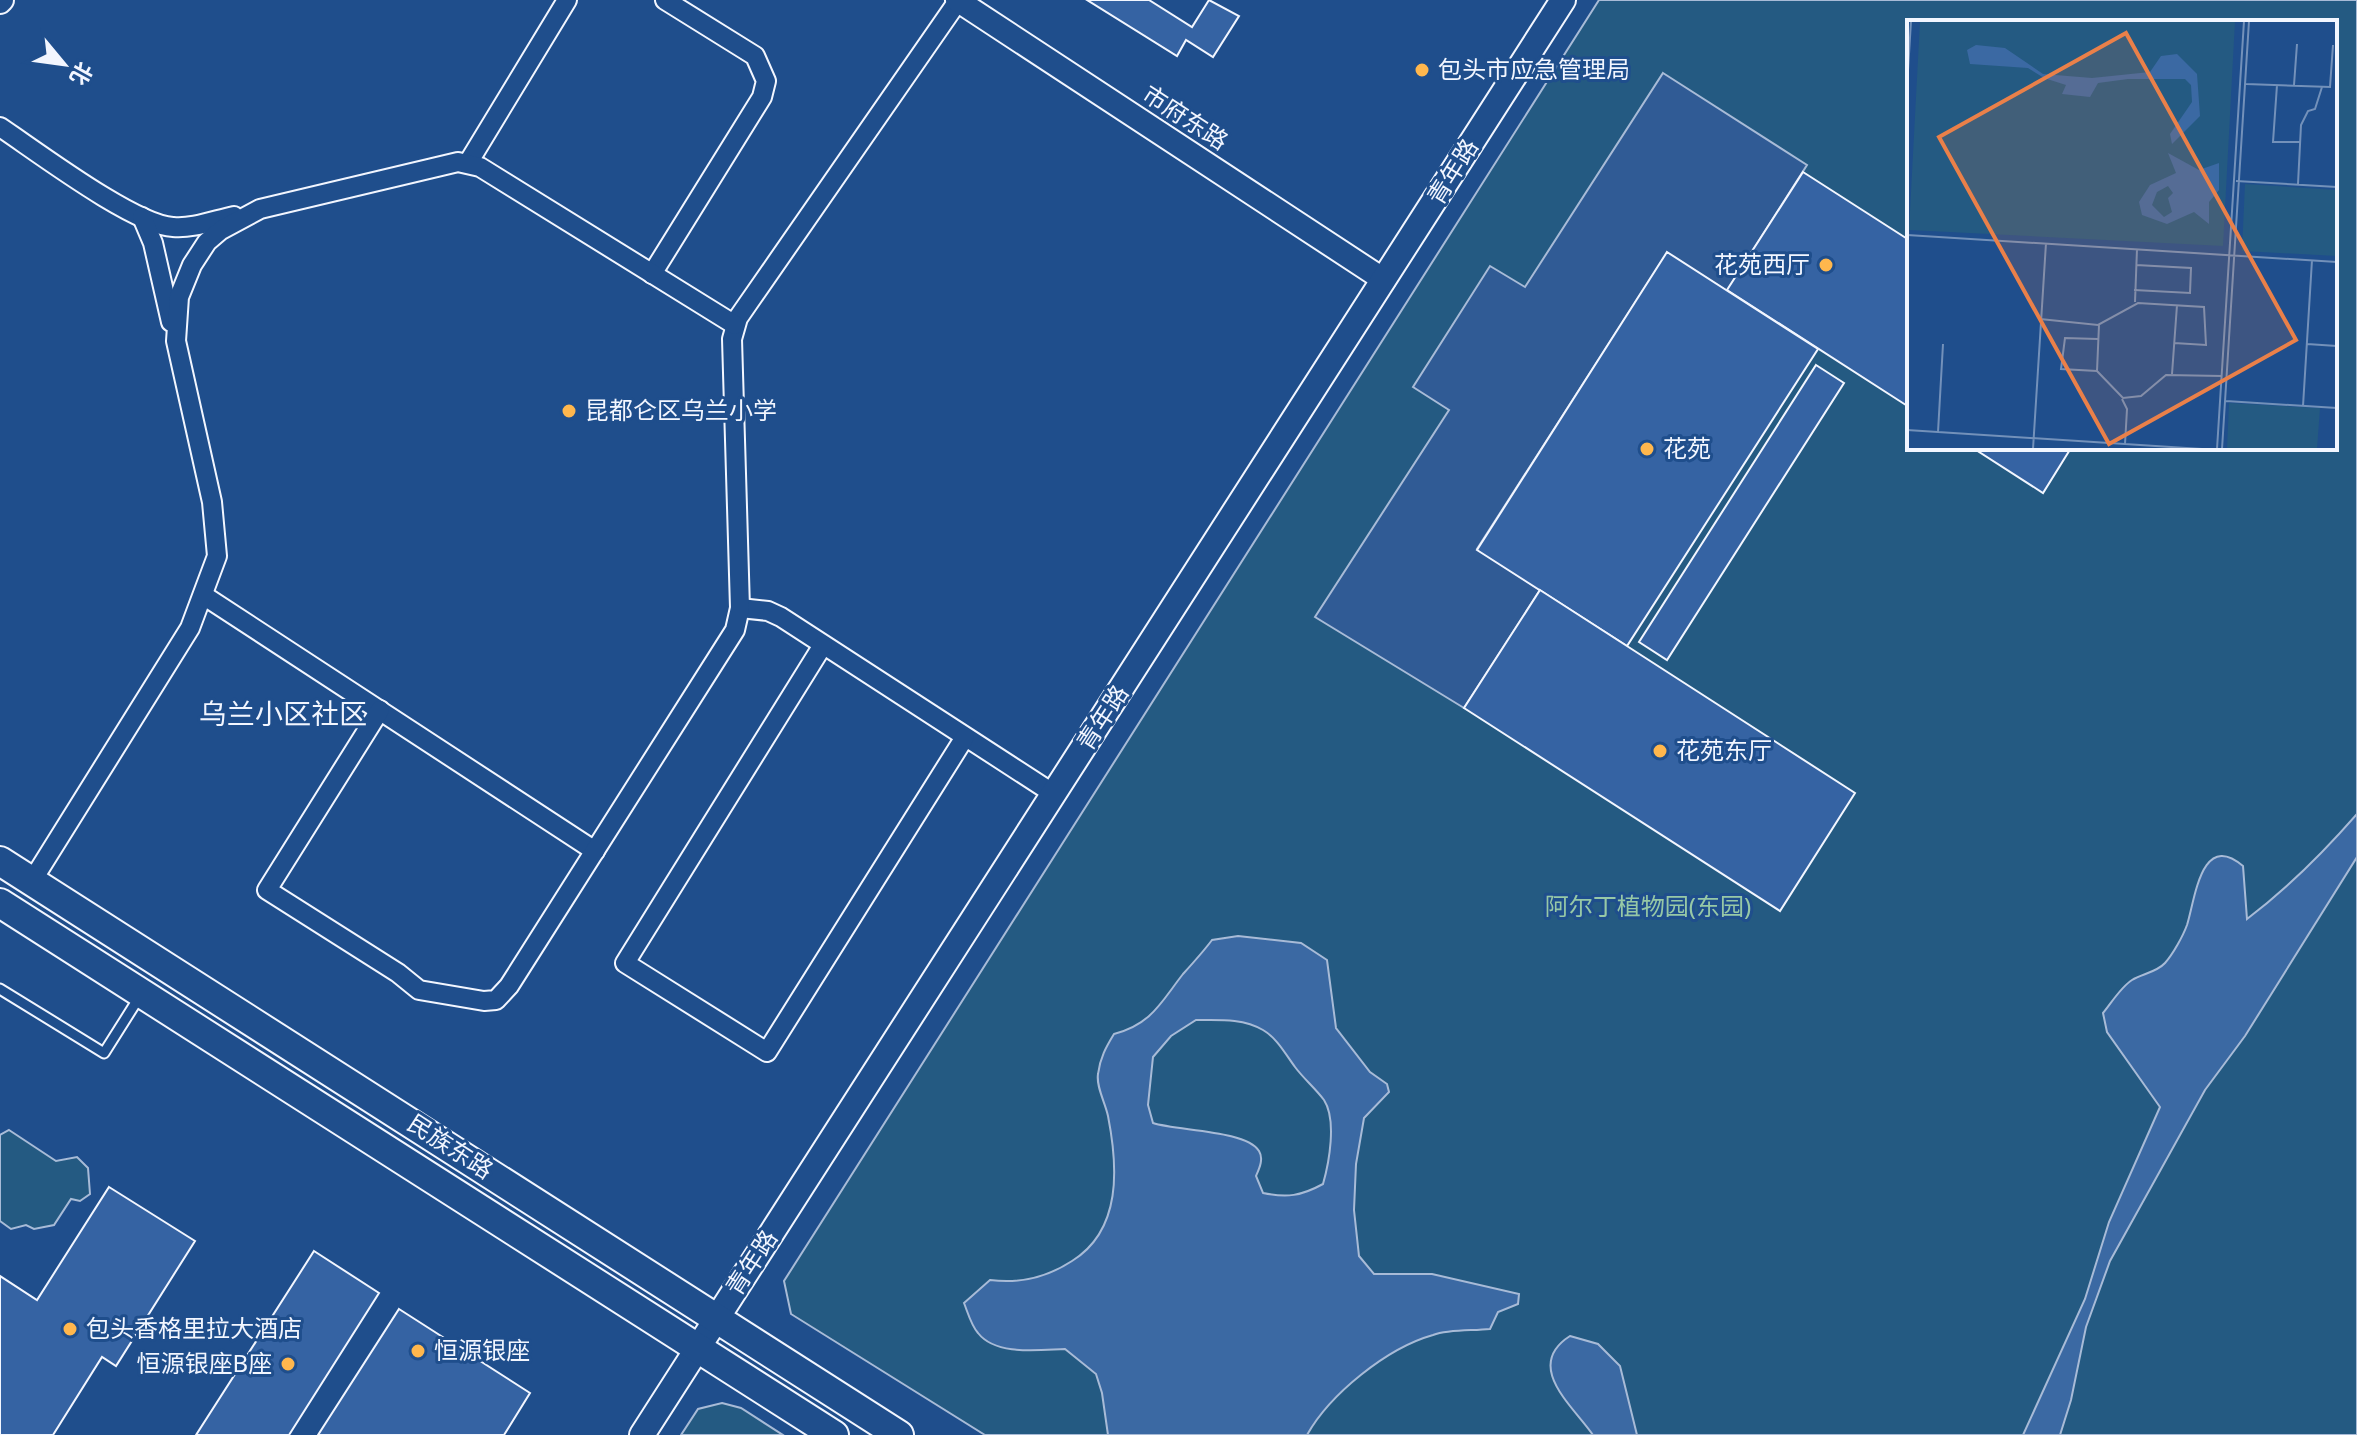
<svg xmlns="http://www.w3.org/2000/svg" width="2357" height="1435" viewBox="0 0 2357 1435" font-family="'Noto Sans','Noto Sans SC',sans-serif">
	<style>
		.green { fill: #245a82; stroke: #a8bbd7; stroke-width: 2; fill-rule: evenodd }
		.parking { fill: #305b95; stroke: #a8bbd7; stroke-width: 2 }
		.water { fill: #3b69a3; stroke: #a8bbd7; stroke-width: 2; fill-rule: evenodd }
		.building { fill: #3563a3; stroke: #f2f6ff; stroke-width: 2 }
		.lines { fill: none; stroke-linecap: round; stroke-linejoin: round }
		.service-casing { stroke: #f2f6ff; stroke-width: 13 }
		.minor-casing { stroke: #f2f6ff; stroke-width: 22 }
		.tertiary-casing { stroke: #f2f6ff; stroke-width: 26 }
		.secondary-casing { stroke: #f2f6ff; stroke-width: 28 }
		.primary-casing { stroke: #f2f6ff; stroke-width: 32 }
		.service { stroke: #1f4e8c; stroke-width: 9 }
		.minor { stroke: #1f4e8c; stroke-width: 18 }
		.tertiary { stroke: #1f4e8c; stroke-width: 22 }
		.secondary { stroke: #1f4e8c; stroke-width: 24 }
		.primary { stroke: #1f4e8c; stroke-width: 28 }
		.poi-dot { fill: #ffb74d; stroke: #1f4e8c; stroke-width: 3 }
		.labels { text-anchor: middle; stroke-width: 6; stroke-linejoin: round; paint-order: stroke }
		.poi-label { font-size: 24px; fill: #f2f6ff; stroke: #1f4e8c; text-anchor: start }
		.street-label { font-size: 24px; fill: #f2f6ff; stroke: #1f4e8c }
		.park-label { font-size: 24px; fill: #97c8a6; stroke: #1f4e8c }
		.quarter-label { font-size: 28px; fill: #f2f6ff; stroke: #1f4e8c }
		.inset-road { fill: none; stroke: #7391ba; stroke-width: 2 }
		.view { fill: #ea8049; fill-opacity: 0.15; stroke: #ea8049; stroke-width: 4 }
		.inset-edge { fill: none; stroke: #f2f6ff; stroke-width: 4 }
	</style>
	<rect width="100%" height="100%" fill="#1f4e8c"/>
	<g class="green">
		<path d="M1599,0h758v1435h-1372l-194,-121 -7,-33zM1909,22h426v426h-426z"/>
		<path d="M9,1130l47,31 21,-4 11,11 2,26 -10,7 -9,-2 -17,26 -20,4 -8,-4 -15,4 -11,-8v-86z"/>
		<path d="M722,1403l19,5 42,27h-102l17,-26z"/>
	</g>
	<path class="parking" d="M1663,73l144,92 -80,126 -60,-38 -190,296 63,41 -76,118 -149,-91 134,-207 -36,-23 77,-121 35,21z"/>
	<g class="water">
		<path d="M2357,814v43l-112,179 -40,54 -95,171 -24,66 -15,73 -11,35h-37l62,-136 24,-77 51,-115 -53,-75 -4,-19c9,-11 18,-26 29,-33 10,-6 25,-8 33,-17 8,-9 18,-27 22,-38 8,-25 14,-95 56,-59l4,53c41,-31 76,-66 110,-105z"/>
		<path d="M1238,936l63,7 26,17 9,68 34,44 17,12 2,8 -25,26 -8,46 -2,46 5,46 15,18h58l87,20 -1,10 -20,8 -8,17c-18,2 -40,0 -57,6 -46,13 -103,59 -126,100h-199l-6,-42 -6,-19 -31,-25c-27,1 -69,7 -87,-16 -7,-8 -10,-20 -14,-30l26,-23c30,4 56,-2 82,-19 50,-31 46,-94 36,-145 -3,-14 -12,-29 -10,-42 2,-16 8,-27 16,-40 38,-10 47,-32 69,-60 10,-11 20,-22 29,-34zM1196,1020c22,0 47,-2 67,10 14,8 23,25 32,37 9,12 20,21 29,33 13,20 5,63 -1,84 -22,12 -36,14 -60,9l-7,-17c3,-7 8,-17 3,-25 -13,-21 -82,-20 -106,-28l-5,-18 5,-48 18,-21z"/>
		<path d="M1570,1336l28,8 22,22 17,69h-44c-20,-29 -70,-69 -23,-99z"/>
	</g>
	<g class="building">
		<path d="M1087,0h62l43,27 17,-27 30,16 -26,41 -27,-17 -9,16z"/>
		<path d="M1803,172l106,68v167l-182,-117z"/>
		<path d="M1667,252l151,97 -191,297 -150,-96z"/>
		<path d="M1816,365l28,18 -177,277 -28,-18z"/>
		<path d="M1973,448h98l-28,45z"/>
		<path d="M1540,590l315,203 -75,118 -316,-203z"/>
		<path d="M109,1187l86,54 -79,125 -14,-9 -49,78h-53v-159l37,24z"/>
		<path d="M314,1251l65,42 -90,142h-93z"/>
		<path d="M399,1309l131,84 -26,42h-186z"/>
	</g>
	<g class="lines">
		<g class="service-casing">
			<path id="service" d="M0,989l104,64 36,-57"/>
		</g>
		<g class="minor-casing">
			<g id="minor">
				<path d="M0,127c36,24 134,98 173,100 19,2 42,-7 61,-11"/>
				<path d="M468,163l99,-163"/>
				<path d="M142,217l11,26 18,79"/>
				<path d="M652,274l110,-177 4,-16 -11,-25 -90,-56"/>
				<path d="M203,595l392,256"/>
				<path d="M740,608l28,3 13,6 273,177"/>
				<path d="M823,645l-198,318 142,89 198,-315"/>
				<path d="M380,710l-113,180 131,83 21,17 65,11 12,-1 13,-14 226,-356 5,-22 -8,-269 6,-21 220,-317"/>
				<path d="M32,881l158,-253 27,-72 -5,-54 -36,-161 3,-44 13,-32 15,-23 14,-12 39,-21 198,-47 22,5 255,158"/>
			</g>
		</g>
		<g class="tertiary-casing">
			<g id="tertiary">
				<path d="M957,0l427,280"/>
				<path d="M0,2l2,-2"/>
			</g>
		</g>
		<g class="secondary-casing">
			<path id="secondary" d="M642,1435l921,-1435"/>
		</g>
		<g class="primary-casing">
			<g id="primary">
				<path d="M0,861l899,574"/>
				<path d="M0,903l834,532"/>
			</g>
		</g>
		<use href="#service" class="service"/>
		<use href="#minor" class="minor"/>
		<use href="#tertiary" class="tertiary"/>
		<use href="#secondary" class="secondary"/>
		<use href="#primary" class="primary"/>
	</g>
	<g class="poi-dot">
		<circle cx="1422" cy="70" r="8"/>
		<circle cx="1826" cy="265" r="8"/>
		<circle cx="569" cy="411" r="8"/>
		<circle cx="1647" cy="449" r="8"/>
		<circle cx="1660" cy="751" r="8"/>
		<circle cx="70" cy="1329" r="8"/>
		<circle cx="418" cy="1351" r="8"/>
		<circle cx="288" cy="1364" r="8"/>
	</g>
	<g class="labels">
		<g class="poi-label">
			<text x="1438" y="78">包头市应急管理局</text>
			<text x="1810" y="273" text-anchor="end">花苑西厅</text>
			<text x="585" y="419">昆都仑区乌兰小学</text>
			<text x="1663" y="457">花苑</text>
			<text x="1676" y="759">花苑东厅</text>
			<text x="86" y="1337">包头香格里拉大酒店</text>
			<text x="434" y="1359">恒源银座</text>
			<text x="272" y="1372" text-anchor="end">恒源银座B座</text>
		</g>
		<g class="street-label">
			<text transform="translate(1185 118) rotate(33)" y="8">市府东路</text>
			<text transform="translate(1453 172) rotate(-58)" y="8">青年路</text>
			<text transform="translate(1103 718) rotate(-57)" y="8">青年路</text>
			<text transform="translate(450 1147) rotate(33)" y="8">民族东路</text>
			<text transform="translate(752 1263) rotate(-57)" y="8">青年路</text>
		</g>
		<g class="park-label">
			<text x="1648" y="915">阿尔丁植物园(东园)</text>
		</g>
		<g class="quarter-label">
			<text x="283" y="724">乌兰小区社区</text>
		</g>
	</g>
	<g transform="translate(1907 20)">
		<rect width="430" height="430" fill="#1f4e8c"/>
		<path d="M13,1h315l-12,225 -314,-16zM338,164l92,6v66l-95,-5zM322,383l91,5 -3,41h-90z" fill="#245a82"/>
		<path d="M69,25l29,3 38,26 49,4 58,-6 11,-16 16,-2 20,20 3,42 -28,28 -2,-10 22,-32 -1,-17 -6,-6h-57l-30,4 -8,14 -28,-3 4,-9 -22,-7 -16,-10 -58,-4 -3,-14zM261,133l31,17 20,-7v27l-10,12v22l-15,-12 -27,12 -25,-9 -3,-13 11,-17 26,-12zM261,166l5,7 -5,5 4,14 -8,5 -12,-12 5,-13z" fill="#3b69a3" fill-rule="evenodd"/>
		<path class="inset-road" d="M339,64l84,3 3,-42M370,65l-4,57h27M387,65l3,-41M0,67l4,-66M329,161l101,6M391,164l3,-59 7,-14 7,-2 7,-22M0,215l430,27M227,270l56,3 1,-25 -55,-3M228,282l2,-53M133,299l58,6 40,-22 66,4 2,38 -32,-2M192,305l-2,46 26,27 18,-2 25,-21 56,1M400,324l30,2M190,351l-36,-2 4,-31 33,1M265,354l5,-69M215,379l5,10 -2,35M319,381l111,7M396,386l9,-146M0,410l295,19M31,412l5,-88M126,429l13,-206M310,429l27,-428M315,429l27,-428"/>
		<path class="view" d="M219,13l170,307 -187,104 -170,-307z"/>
		<rect width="430" height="430" class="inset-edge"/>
	</g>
	<g transform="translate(64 64) rotate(119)" stroke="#1f4e8c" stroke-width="6" paint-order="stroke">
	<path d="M0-6L14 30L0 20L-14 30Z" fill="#f2f6ff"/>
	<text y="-12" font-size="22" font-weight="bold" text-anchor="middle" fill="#f2f6ff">北</text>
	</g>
</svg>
